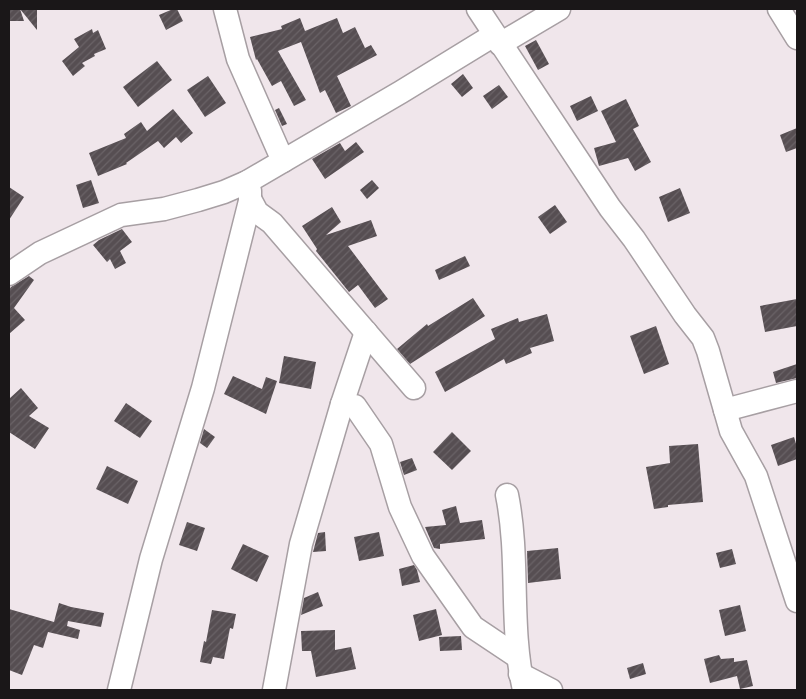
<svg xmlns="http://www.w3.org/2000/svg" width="806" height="699" viewBox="0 0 806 699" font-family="'PT Sans',sans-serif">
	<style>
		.building { fill: url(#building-hatch) }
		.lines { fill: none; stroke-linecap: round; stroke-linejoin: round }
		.minor-casing { stroke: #a79fa3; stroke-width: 25 }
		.minor { stroke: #fff; stroke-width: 22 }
	</style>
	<defs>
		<pattern id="building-hatch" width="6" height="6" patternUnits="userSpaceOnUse" patternTransform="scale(1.25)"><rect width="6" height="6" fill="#564e52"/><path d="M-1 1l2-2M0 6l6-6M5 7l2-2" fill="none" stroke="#6a6367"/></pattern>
	</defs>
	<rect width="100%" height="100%" fill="#f0e6eb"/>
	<g class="building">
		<path d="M9,9h11l4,12h-15z"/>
		<path d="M20,9h17v21z"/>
		<path d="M173,9h4l6,12 -17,9 -7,-15z"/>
		<path d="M300,18l5,13 32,-13 6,15 12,-6 10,21 6,-3 6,10 -40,21 14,30 -15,7 -11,-23 -5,3 -19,-51 -23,9 28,49 -12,6 -13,-25 -9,5 -15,-27 -1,1 -6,-23 32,-8 -1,-3z"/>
		<path d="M92,29l1,4 5,-3 8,19 -12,5 1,2 -13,7 3,3 -12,10 -11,-15 17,-14 -5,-8z"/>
		<path d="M536,40l13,24 -11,6 -13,-24z"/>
		<path d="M157,61l15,19 -34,27 -15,-20z"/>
		<path d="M463,74l10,14 -11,9 -11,-13z"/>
		<path d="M208,76l18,27 -21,14 -18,-27z"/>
		<path d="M499,85l9,12 -16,12 -9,-13z"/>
		<path d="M591,96l7,15 -21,10 -7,-15z"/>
		<path d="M626,99l13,27 -6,3 18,33 -16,9 -7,-13 -29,8 -5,-18 22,-6 -15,-31z"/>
		<path d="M279,108l8,16 -5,2 -7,-16z"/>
		<path d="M173,109l20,24 -12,10 -5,-6 -12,11 -6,-7 -32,22 1,1 -29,12 -9,-23 37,-15 -2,-4 17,-12 6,9z"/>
		<path d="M797,128v20l-11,4 -6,-17z"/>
		<path d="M356,142l8,10 -39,27 -13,-20 28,-16 5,8z"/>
		<path d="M91,180l8,23 -16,5 -7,-23z"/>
		<path d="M372,180l7,8 -12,11 -7,-9z"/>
		<path d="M9,187l15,10 -15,23z"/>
		<path d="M680,188l10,25 -22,9 -9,-25z"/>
		<path d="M555,205l12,17 -17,12 -12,-17z"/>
		<path d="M332,207l9,15 -15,13 45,-15 6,16 -29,10 40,53 -13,9 -17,-23 -9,7 -33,-41 1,-2 -15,-23z"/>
		<path d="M122,229l10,13 -12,9 6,12 -11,6 -5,-10 -3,3 -14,-17 6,-5z"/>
		<path d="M465,256l5,10 -31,14 -4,-10z"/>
		<path d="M29,276l5,4 -20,28 11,12 -16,14v-44l2,-3z"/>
		<path d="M473,298l12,18 -75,48 -13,-15 30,-25 1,2z"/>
		<path d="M797,299v27l-32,6 -5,-26z"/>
		<path d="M547,314l7,27 -24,7 2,5 -26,11 -2,-5 -59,33 -10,-20 60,-33 -4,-10 27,-11 1,4z"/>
		<path d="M656,326l13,38 -25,10 -14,-38z"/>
		<path d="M284,356l32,6 -5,27 -32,-6z"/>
		<path d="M797,364v14l-21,5 -3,-11z"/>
		<path d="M233,376l29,13 4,-12 11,4 -11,33 -42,-20z"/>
		<path d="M21,388l17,20 -9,8 20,12 -14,21 -26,-17v-33z"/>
		<path d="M126,403l26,18 -12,17 -26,-17z"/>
		<path d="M204,429l11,8 -8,11 -7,-5z"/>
		<path d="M452,432l19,19 -19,19 -19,-18z"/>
		<path d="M794,437l3,10v12l-19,7 -7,-21z"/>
		<path d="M698,444l5,58 -35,3v2l-14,2 -8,-42 24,-4 -1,-17z"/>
		<path d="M412,458l5,12 -13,5 -4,-13z"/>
		<path d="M107,466l31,15 -10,23 -32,-15z"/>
		<path d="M456,506l4,17 22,-3 3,19 -45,5v5l-6,-1 -9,-21 21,-2 -4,-15z"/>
		<path d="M187,522l18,6 -8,23 -18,-6z"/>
		<path d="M325,532l1,19 -13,1 5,-19z"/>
		<path d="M379,532l5,24 -25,5 -5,-24z"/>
		<path d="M243,544l26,12 -12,26 -26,-13z"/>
		<path d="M558,548l3,31 -33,4 -1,-32z"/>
		<path d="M732,549l4,15 -16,4 -4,-15z"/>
		<path d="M414,565l3,5 3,12 -18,4 -3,-17z"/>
		<path d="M318,592l5,14 -22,9 3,-17z"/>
		<path d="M59,603l12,4 33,6 -3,14 -33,-6 -1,5 13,4 -2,9 -30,-7 -5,16 -9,-3 -12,30 -13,-5v-61l45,13z"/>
		<path d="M740,605l6,26 -21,5 -6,-26z"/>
		<path d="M436,609l6,26 -23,6 -6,-26z"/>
		<path d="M212,610l24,4 -3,15 -3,-1 -6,31 -11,-2 -2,7 -11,-2 4,-21 2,1z"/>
		<path d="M335,630v20l16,-3 5,22 -40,8 -5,-26h-9l-1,-20z"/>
		<path d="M461,636l1,14 -22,1 -1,-14z"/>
		<path d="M719,655l2,4 13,-1v4l13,-2 6,26 -13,3 -3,-13 -27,7 -6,-24z"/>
		<path d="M643,663l3,11 -16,5 -3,-11z"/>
	</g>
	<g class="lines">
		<g class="minor-casing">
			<g id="minor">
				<path d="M225,9l13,50 45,102"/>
				<path d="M478,9l132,199 24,31 51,76 18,23 5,13 23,80 25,45 41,125"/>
				<path d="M779,9l18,29"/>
				<path d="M500,44l59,-35"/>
				<path d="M250,199l7,13 15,11 142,165"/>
				<path d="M9,274l31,-21 81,-38 43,-6 34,-9 26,-8 23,-10 154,-90 93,-57"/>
				<path d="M342,404l13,2 26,38 19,63 23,49 50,71 45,30"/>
				<path d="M725,410l72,-19"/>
				<path d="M507,495c13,64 2,130 17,195"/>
				<path d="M520,674l31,16"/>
				<path d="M119,690l32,-131 52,-171 47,-187v-10l-3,-9"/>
				<path d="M274,690l27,-146 41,-140 24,-72"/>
			</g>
		</g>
		<use href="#minor" class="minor"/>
	</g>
	<rect width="806" height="699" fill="none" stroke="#1a1718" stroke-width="20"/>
</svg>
